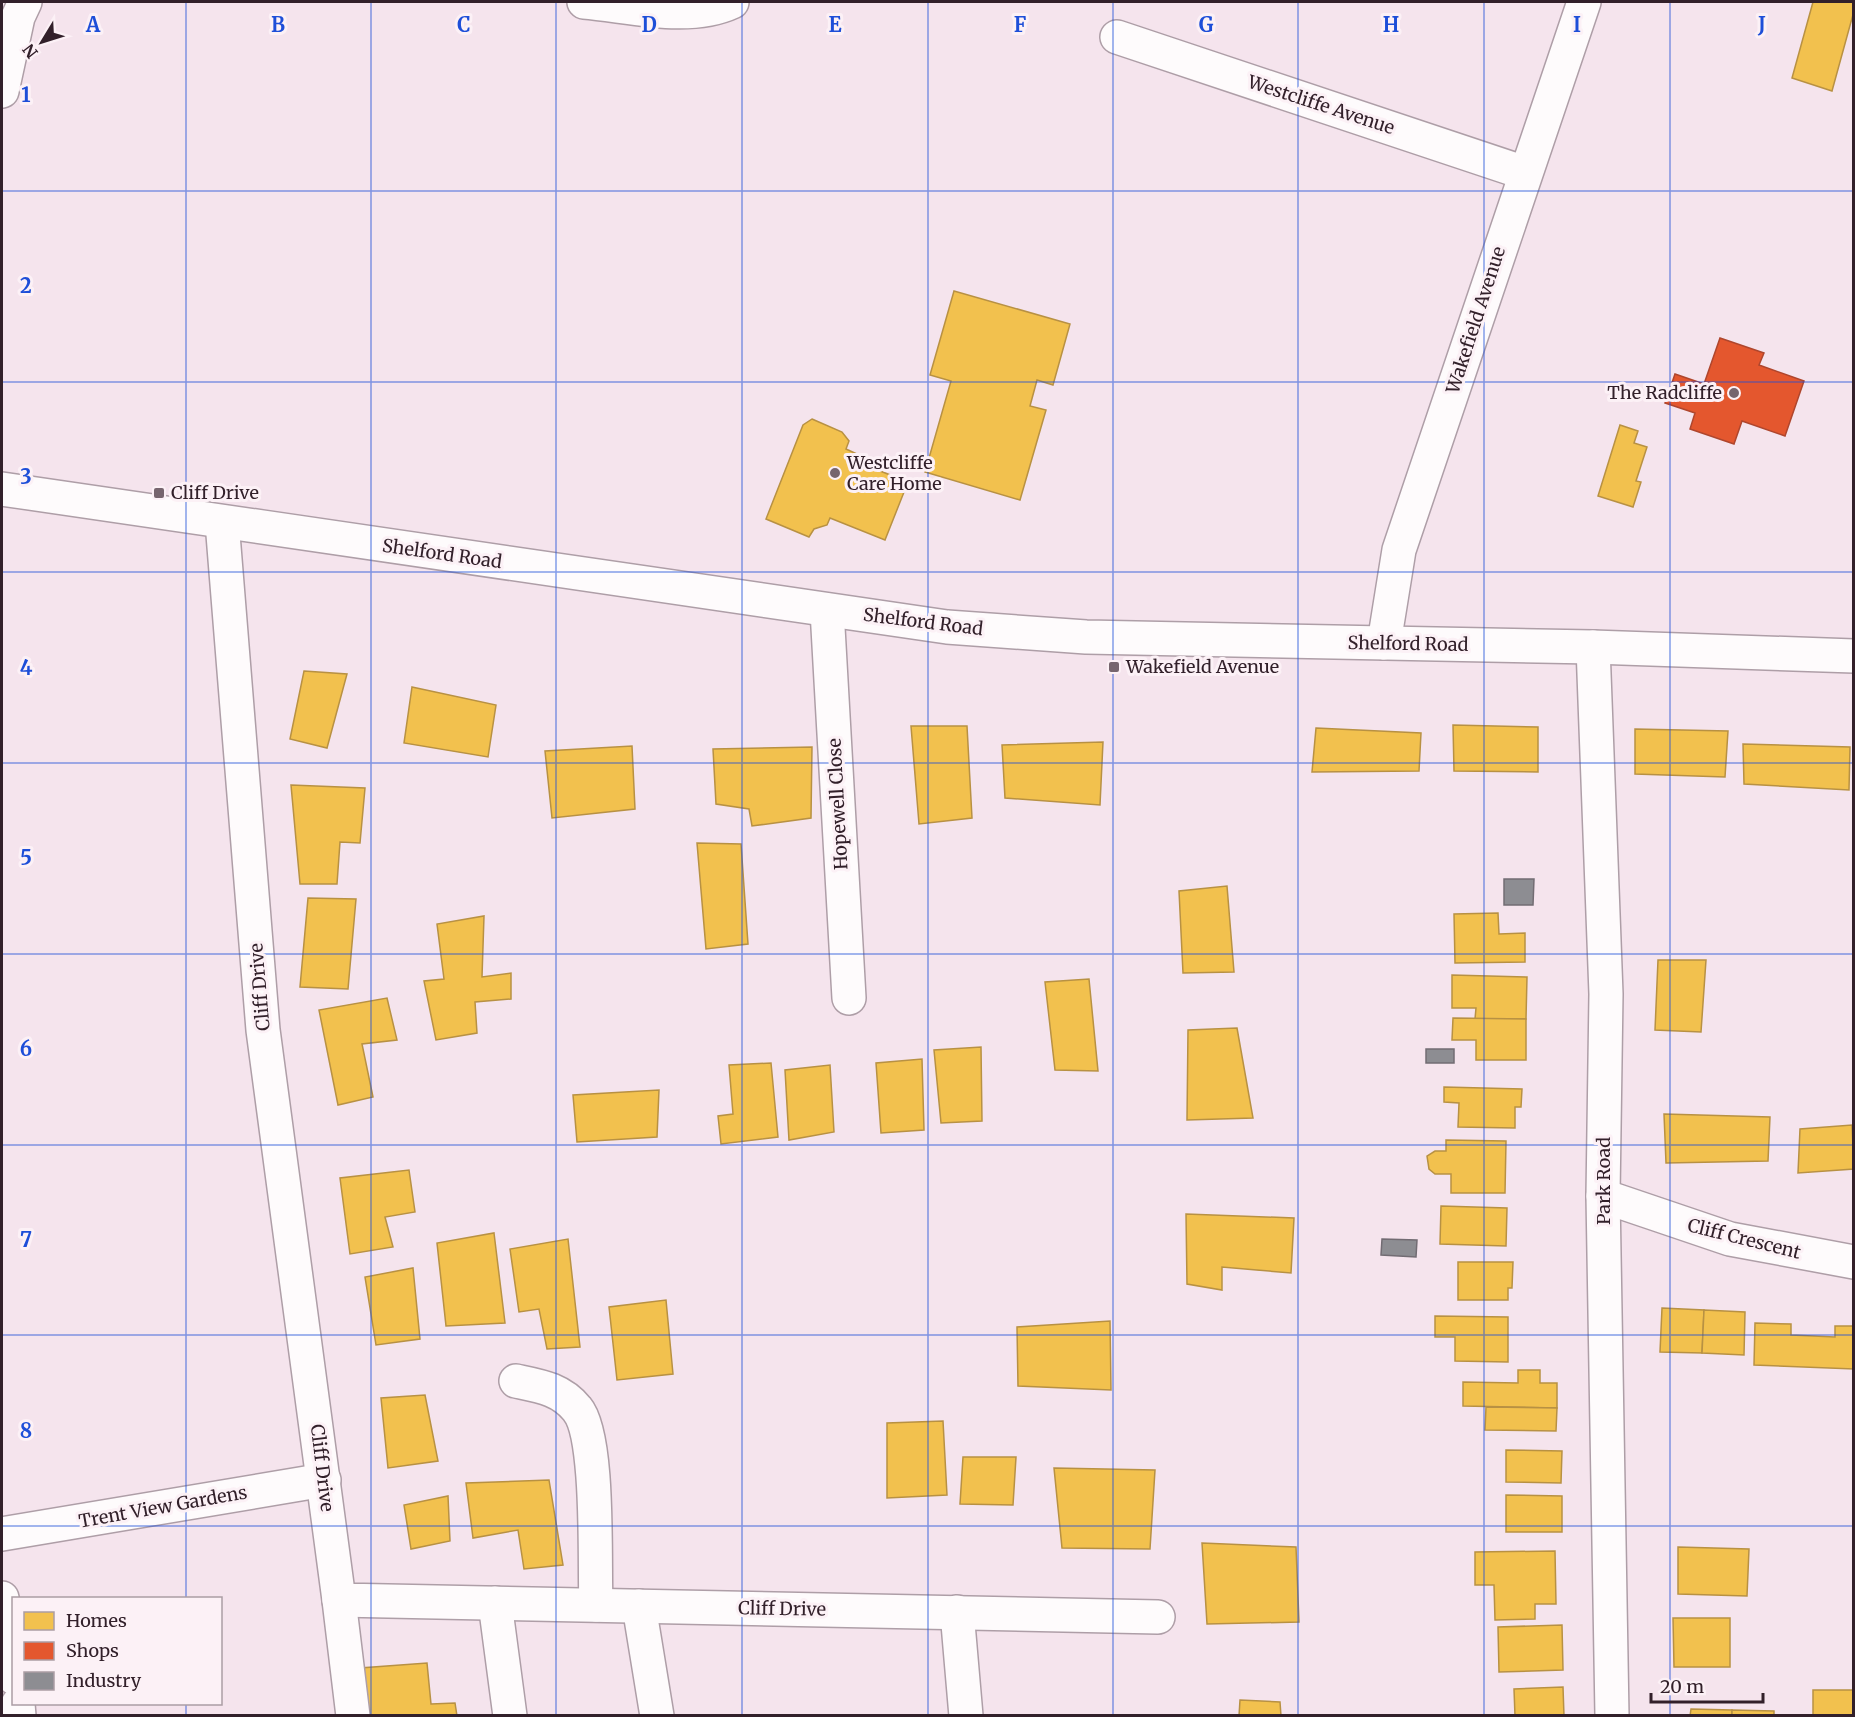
<svg xmlns="http://www.w3.org/2000/svg" width="1855" height="1717" viewBox="0 0 1855 1717" font-family="Merriweather,serif">
	<style>
		.homes { fill: #f2c14e; stroke: #b89143; stroke-width: 1.5 }
		.shops { fill: #e4572e; stroke: #af462d; stroke-width: 1.5 }
		.industry { fill: #8d8d92; stroke: #726c73; stroke-width: 1.5 }
		.lines { fill: none; stroke-linecap: round; stroke-linejoin: round }
		.minor-casing { stroke: #ae9ea7; stroke-width: 36 }
		.minor { stroke: #fefbfc; stroke-width: 33 }
		.grid { fill: none; stroke: #1d4ed8; stroke-width: 1.5; stroke-opacity: 0.55 }
		.poi-dot { fill: #76656e; stroke: #fcf1f6; stroke-width: 2 }
		.labels { text-anchor: middle; stroke-width: 6; stroke-linejoin: round; paint-order: stroke }
		.street-label { font-size: 18px; fill: #32202a; stroke: #fcf1f6 }
		.poi-label { font-size: 18px; fill: #32202a; stroke: #fcf1f6; text-anchor: start }
		.grid-label { font-size: 20px; text-anchor: middle; font-weight: bold; fill: #1d4ed8; stroke: #fcf1f6; stroke-width: 6; stroke-linejoin: round; paint-order: stroke }
	</style>
	<rect width="100%" height="100%" fill="#f5e4ed"/>
	<g class="homes">
		<path d="M1813,2h41v9l-22,80 -40,-13z"/>
		<path d="M954,291l116,33 -17,61 -16,-5 -7,26 16,4 -26,90 -95,-28 26,-91 -21,-6z"/>
		<path d="M812,419l30,13 7,9 -3,8 22,10 -3,6 43,17 -23,58 -55,-22 -3,7 -13,4 -5,8 -43,-18 37,-94z"/>
		<path d="M1620,425l18,6 -4,12 13,4 -11,34 5,1 -8,25 -35,-11z"/>
		<path d="M304,671l43,3 -20,74 -37,-9z"/>
		<path d="M412,687l84,18 -8,52 -84,-14z"/>
		<path d="M1453,725l85,2v45l-84,-1z"/>
		<path d="M911,726h56l5,92 -53,6z"/>
		<path d="M1316,728l105,5 -2,38 -107,1z"/>
		<path d="M1635,729l93,2 -3,46 -90,-3z"/>
		<path d="M1103,742l-3,63 -95,-7 -3,-53z"/>
		<path d="M1743,744l107,3 -1,43 -105,-6z"/>
		<path d="M632,746l3,63 -83,9 -7,-67z"/>
		<path d="M812,747l-1,71 -59,8 -3,-17 -33,-5 -3,-55z"/>
		<path d="M291,785l74,3 -5,55 -20,-1 -3,42h-37z"/>
		<path d="M697,843l44,1 7,100 -42,5z"/>
		<path d="M1227,886l7,86 -51,1 -4,-82z"/>
		<path d="M308,898l48,1 -8,90 -48,-2z"/>
		<path d="M1498,913l1,21 26,-1v29l-70,1 -1,-49z"/>
		<path d="M484,916l-2,61 29,-4v26l-36,3 2,31 -41,7 -12,-59 20,-2 -7,-55z"/>
		<path d="M1658,960h48l-5,72 -46,-2z"/>
		<path d="M1452,975l75,2 -1,42h-51l1,-11h-24z"/>
		<path d="M1089,979l9,92 -43,-1 -10,-88z"/>
		<path d="M387,998l10,42 -35,4 11,53 -35,8 -19,-95z"/>
		<path d="M1453,1018l73,1v41h-50v-20h-24z"/>
		<path d="M1237,1028l16,90 -66,2 1,-90z"/>
		<path d="M981,1047l1,74 -41,2 -7,-73z"/>
		<path d="M922,1059l2,71 -43,3 -5,-70z"/>
		<path d="M771,1063l7,74 -57,7 -3,-28 15,-2 -4,-49z"/>
		<path d="M830,1065l4,67 -45,8 -4,-70z"/>
		<path d="M1444,1087l78,2 -1,18h-6v21l-57,-1 1,-24 -15,-1z"/>
		<path d="M659,1090l-2,47 -80,5 -4,-47z"/>
		<path d="M1664,1114l106,3 -2,44 -102,2z"/>
		<path d="M1852,1125l2,44 -56,4 2,-44z"/>
		<path d="M1446,1140l60,1 -1,52h-54v-19h-16l-6,-5 -2,-13 8,-5h11z"/>
		<path d="M409,1170l6,42 -30,5 8,30 -43,7 -10,-76z"/>
		<path d="M1441,1206l66,2 -1,38 -66,-2z"/>
		<path d="M1186,1214l108,4 -3,55 -69,-6v23l-35,-6z"/>
		<path d="M494,1233l11,90 -59,3 -9,-83z"/>
		<path d="M568,1239l12,108 -33,2 -8,-40 -20,3 -9,-63z"/>
		<path d="M1458,1262h55l-1,26h-4v12h-50z"/>
		<path d="M413,1268l7,71 -44,6 -11,-68z"/>
		<path d="M666,1300l7,74 -56,6 -8,-73z"/>
		<path d="M1662,1308l42,2 -2,43 -42,-1z"/>
		<path d="M1704,1310l41,2 -1,43 -42,-2z"/>
		<path d="M1435,1316l73,1v45l-53,-1v-24h-20z"/>
		<path d="M1110,1321l1,69 -93,-4 -1,-59z"/>
		<path d="M1755,1323l36,1v11l44,2v-11h19v43l-100,-4z"/>
		<path d="M1518,1370h22v13h17v25l-94,-2v-24l55,1z"/>
		<path d="M425,1395l13,66 -50,7 -7,-70z"/>
		<path d="M1486,1407l71,1 -1,23 -71,-1z"/>
		<path d="M943,1421l4,74 -60,3v-75z"/>
		<path d="M1506,1450l56,1 -1,32 -55,-1z"/>
		<path d="M963,1457h53l-3,48 -53,-1z"/>
		<path d="M1054,1468l101,2 -5,79 -88,-1z"/>
		<path d="M549,1480l14,85 -39,4 -6,-39 -45,8 -7,-55z"/>
		<path d="M1506,1495l56,1v36h-56z"/>
		<path d="M448,1496l2,45 -39,8 -7,-44z"/>
		<path d="M1202,1543l94,4 3,75 -92,2z"/>
		<path d="M1678,1547l71,2 -2,47 -69,-2z"/>
		<path d="M1555,1551l1,53h-21v15l-40,1 -1,-35h-19v-33z"/>
		<path d="M1673,1618h57v49h-56z"/>
		<path d="M1562,1625l1,45 -64,2 -1,-45z"/>
		<path d="M427,1663l4,41 24,-1 2,13h-92l-5,-48z"/>
		<path d="M1563,1687l1,29h-49l-1,-27z"/>
		<rect x="1813" y="1690" width="41" height="26"/>
		<path d="M1240,1700l40,2 1,14h-42z"/>
		<path d="M1691,1709l41,1v6h-42z"/>
		<path d="M1732,1710l42,1v5h-42z"/>
	</g>
	<path class="shops" d="M1720,338l44,15 -5,12 45,16 -19,55 -43,-15 -8,23 -44,-15 5,-16 -30,-10 10,-29 29,10z"/>
	<g class="industry">
		<path d="M1504,879h30l-1,26h-29z"/>
		<rect x="1426" y="1049" width="28" height="14"/>
		<path d="M1382,1239l35,1 -1,17 -35,-2z"/>
	</g>
	<g class="lines">
		<g class="minor-casing">
			<g id="minor">
				<path d="M584,2c46,4 105,20 148,0"/>
				<path d="M1117,37l408,136"/>
				<path d="M2,91l16,-74 7,-15"/>
				<path d="M2,489l945,138 139,10 507,10 261,9"/>
				<path d="M222,522l41,508 76,570 819,17"/>
				<path d="M827,610l22,388"/>
				<path d="M1384,643l15,-93 185,-548"/>
				<path d="M1593,647l13,347 -3,202 9,520"/>
				<path d="M1603,1196l127,43 124,23"/>
				<path d="M516,1381c24,5 45,8 61,28 23,27 17,156 19,196"/>
				<path d="M2,1534l322,-54"/>
				<path d="M2,1598l12,80"/>
				<path d="M339,1600l14,116"/>
				<path d="M495,1603l15,113"/>
				<path d="M639,1606l18,110"/>
				<path d="M957,1612l9,104"/>
				<path d="M18,1704l1,12"/>
			</g>
		</g>
		<use href="#minor" class="minor"/>
	</g>
	<path class="grid" d="M186,2v1596M371,2v1714M556,2v1714M742,2v1714M928,2v1714M1113,2v1714M1298,2v1714M1484,2v1714M1670,2v1714M2,191h1852M2,382h1852M2,572h1852M2,763h1852M2,954h1852M2,1145h1852M2,1335h1852M2,1526h1852M186,1704v12"/>
	<g class="poi-dot">
		<circle cx="1734" cy="393" r="6"/>
		<circle cx="835" cy="473" r="6"/>
		<rect x="153" y="487" width="12" height="12" rx="3"/>
		<rect x="1108" y="661" width="12" height="12" rx="3"/>
	</g>
	<g class="labels">
		<g class="street-label">
			<text transform="translate(1321 105) rotate(18)" y="6">Westcliffe Avenue</text>
			<text transform="translate(1476 320) rotate(-72)" y="6">Wakefield Avenue</text>
			<text transform="translate(442 554) rotate(8)" y="6">Shelford Road</text>
			<text transform="translate(923 622) rotate(7)" y="6">Shelford Road</text>
			<text transform="translate(1408 644) rotate(1)" y="6">Shelford Road</text>
			<text transform="translate(838 804) rotate(-93)" y="6">Hopewell Close</text>
			<text transform="translate(260 987) rotate(-95)" y="6">Cliff Drive</text>
			<text transform="translate(1604 1181) rotate(-90)" y="6">Park Road</text>
			<text transform="translate(1744 1239) rotate(14)" y="6">Cliff Crescent</text>
			<text transform="translate(322 1468) rotate(83)" y="6">Cliff Drive</text>
			<text transform="translate(163 1507) rotate(-10)" y="6">Trent View Gardens</text>
			<text transform="translate(782 1609) rotate(1)" y="6">Cliff Drive</text>
		</g>
		<g class="poi-label">
			<text x="1722" y="399" text-anchor="end">The Radcliffe</text>
			<text x="847" y="469">Westcliffe<tspan x="847" dy="21">Care Home</tspan></text>
			<text x="171" y="499">Cliff Drive</text>
			<text x="1126" y="673">Wakefield Avenue</text>
		</g>
	</g>
	<g class="grid-label">
		<text x="93" y="32">A</text>
		<text x="278" y="32">B</text>
		<text x="464" y="32">C</text>
		<text x="649" y="32">D</text>
		<text x="835" y="32">E</text>
		<text x="1020" y="32">F</text>
		<text x="1206" y="32">G</text>
		<text x="1391" y="32">H</text>
		<text x="1577" y="32">I</text>
		<text x="1762" y="32">J</text>
		<text x="26" y="102">1</text>
		<text x="26" y="293">2</text>
		<text x="26" y="484">3</text>
		<text x="26" y="675">4</text>
		<text x="26" y="865">5</text>
		<text x="26" y="1056">6</text>
		<text x="26" y="1247">7</text>
		<text x="26" y="1438">8</text>
	</g>
	<rect width="1855" height="1717" fill="none" stroke="#32202a" stroke-width="6"/>
	<rect x="12" y="1597" width="210" height="108" fill="#fcf1f6" stroke="#ab9da4" stroke-width="1.5"/>
	<rect x="24" y="1612" width="30" height="18" fill="#f2c14e" stroke="#ab9da4" stroke-width="1.5"/>
	<text x="66" y="1627" font-size="18" fill="#32202a">Homes</text>
	<rect x="24" y="1642" width="30" height="18" fill="#e4572e" stroke="#ab9da4" stroke-width="1.5"/>
	<text x="66" y="1657" font-size="18" fill="#32202a">Shops</text>
	<rect x="24" y="1672" width="30" height="18" fill="#8d8d92" stroke="#ab9da4" stroke-width="1.5"/>
	<text x="66" y="1687" font-size="18" fill="#32202a">Industry</text>
	<g transform="translate(42 42) rotate(232)" stroke="#fcf1f6" stroke-width="4.5" paint-order="stroke">
	<path d="M0-4.5L10 22L0 15L-10 22Z" fill="#32202a"/>
	<text y="-9" font-size="16" font-weight="bold" text-anchor="middle" fill="#32202a">N</text>
	</g>
	<path d="M1651 1693v9h112v-9" fill="none" stroke="#32202a" stroke-width="3"/>
	<text x="1660" y="1693" font-size="18" fill="#32202a" stroke="#fcf1f6" stroke-width="4.5" paint-order="stroke">20 m</text>
</svg>
